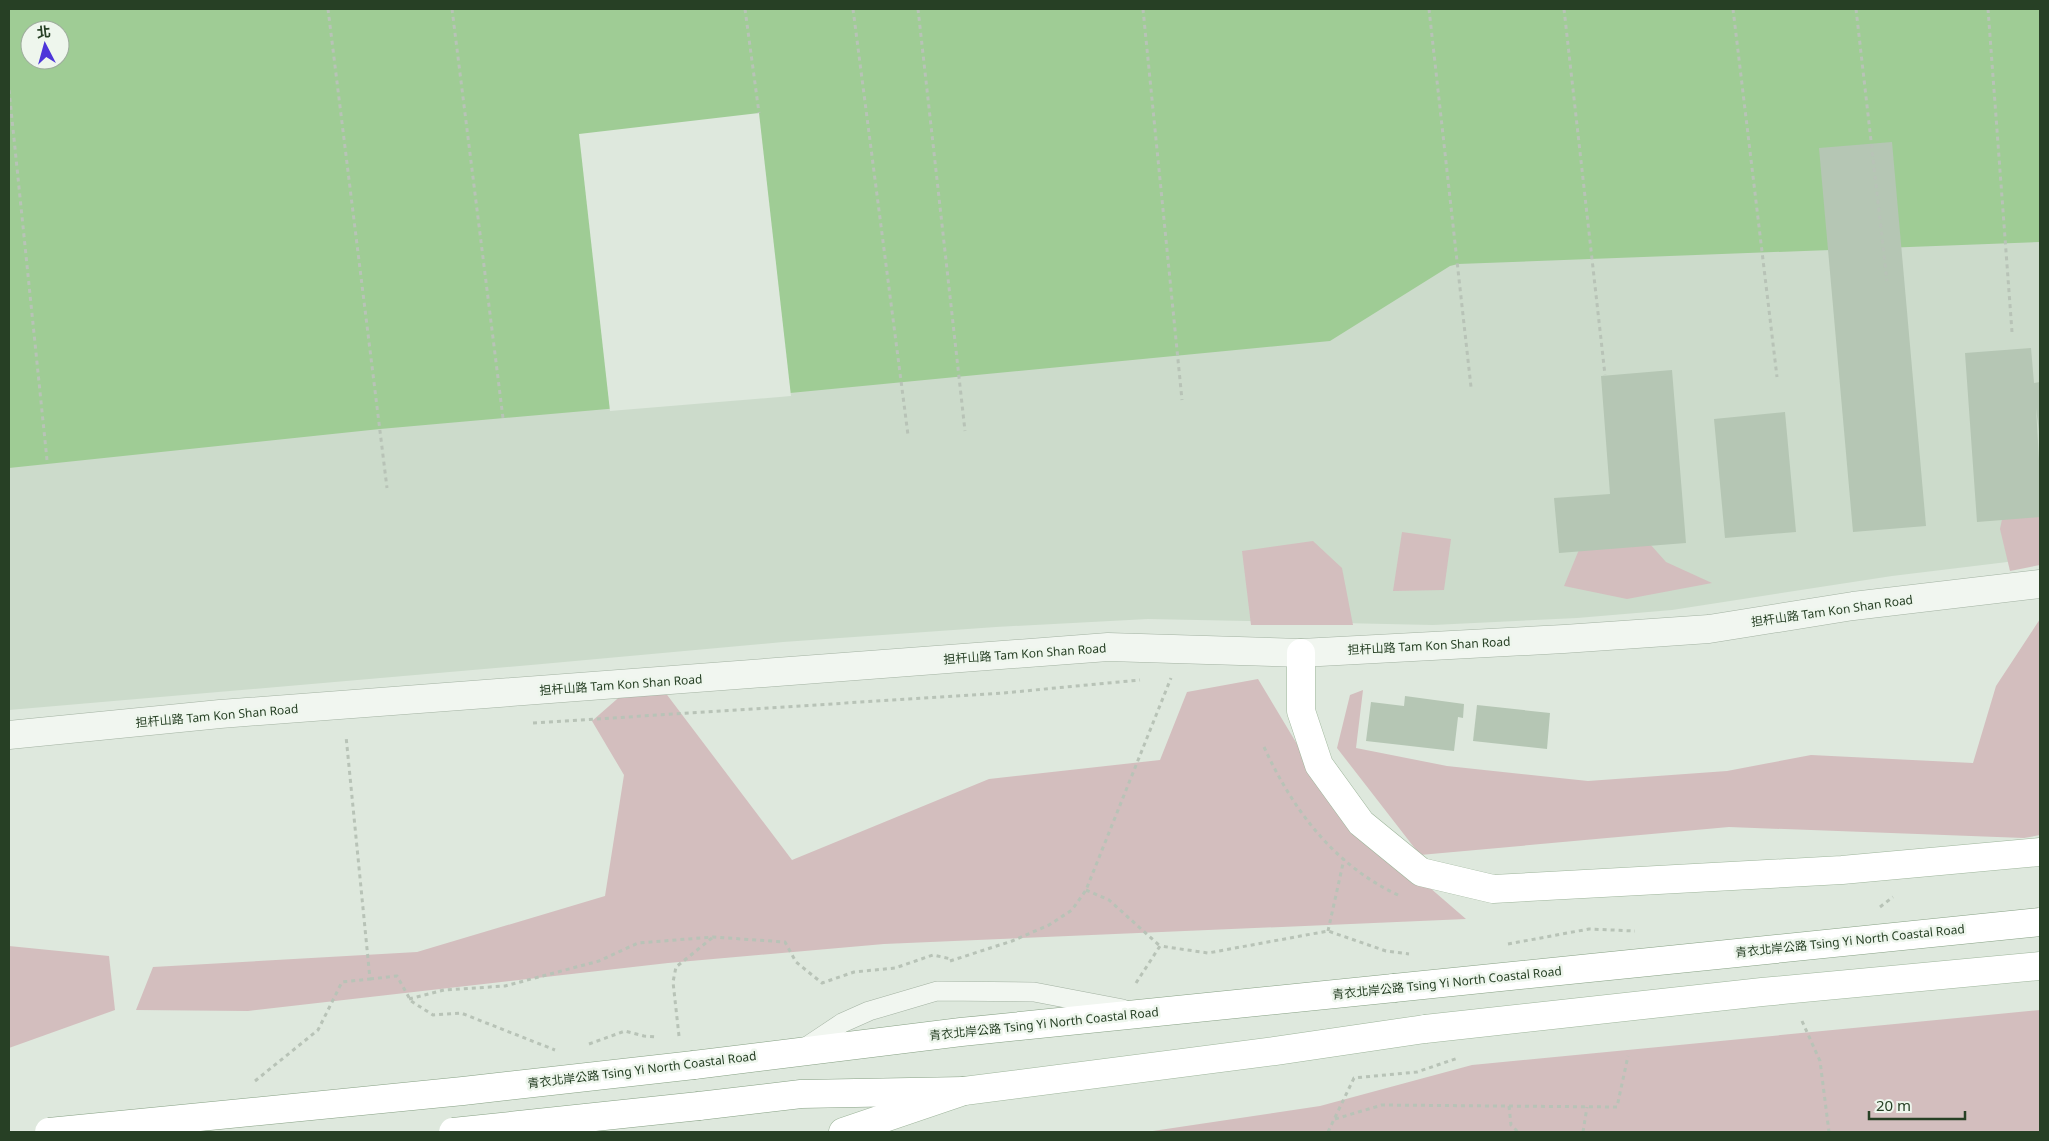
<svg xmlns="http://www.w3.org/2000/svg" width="2049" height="1141" viewBox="0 0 2049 1141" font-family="'Noto Sans','Noto Sans TC',sans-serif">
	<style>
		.built { fill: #ccdbcb }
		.green { fill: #d3bebe }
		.water { fill: #9fcc95; fill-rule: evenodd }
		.pier { fill: #dee8dd }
		.building { fill: #b5c6b4 }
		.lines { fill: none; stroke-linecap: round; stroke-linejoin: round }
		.service-casing { stroke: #a3b2a2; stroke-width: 20 }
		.minor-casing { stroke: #a3b2a2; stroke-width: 29 }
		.primary-casing { stroke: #9eb59b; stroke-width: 29 }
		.motorway-casing { stroke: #86a083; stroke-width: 29 }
		.path { stroke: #b8c3b7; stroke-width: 3; stroke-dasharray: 4 4; stroke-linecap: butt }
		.service { stroke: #f1f6f0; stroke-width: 19 }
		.minor { stroke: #f1f6f0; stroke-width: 28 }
		.primary { stroke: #fff; stroke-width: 28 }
		.motorway { stroke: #fff; stroke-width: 28 }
		.primary-bridge-casing { stroke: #9eb59b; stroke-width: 29; stroke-linecap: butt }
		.motorway-bridge-casing { stroke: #86a083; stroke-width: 29; stroke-linecap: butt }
		.primary-bridge { stroke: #fff; stroke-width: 28 }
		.motorway-bridge { stroke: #fff; stroke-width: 28 }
		.labels { text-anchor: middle; stroke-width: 5; stroke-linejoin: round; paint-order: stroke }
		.street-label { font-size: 12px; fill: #274025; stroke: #eef6ed }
	</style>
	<rect width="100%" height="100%" fill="#dee8dd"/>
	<path class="built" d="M2040,137v421l-148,18 -220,34 -95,8 -144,7 -285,-6 -152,8 -213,15 -252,23 -522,45v-572z"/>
	<g class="green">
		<path d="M2040,475v90l-30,6 -10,-42 9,-43z"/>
		<path d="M1402,532l49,7 -7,51 -51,1z"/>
		<path d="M1641,534l25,28 46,21 -85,16 -63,-13 19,-46z"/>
		<path d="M1313,541l29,27 11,57h-102l-9,-74z"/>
		<path d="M2040,619v216l-16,3 -295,-11 -309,28 -83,-107 13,-53 13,-5 -7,58 91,18 141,15 139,-10 84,-16 162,8 23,-77z"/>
		<path d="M649,671l143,189 197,-81 171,-19 27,-68 71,-13 75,125 133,115 -582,25 -216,19 -420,48 -112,-1 17,-43 264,-15 188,-56 19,-121 -32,-54z"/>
		<path d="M9,946l100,10 6,54 -106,38z"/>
		<path d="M2040,1010v122h-894l174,-26 152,-41z"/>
	</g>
	<path class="water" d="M9,9h2031v233l-582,22 -8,2 -120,75 -540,52 -410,36 -371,39zM30,30h30v30h-30z"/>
	<path class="pier" d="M759,113l32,283 -181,15 -31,-277z"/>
	<g class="building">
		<path d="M1892,142l34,384 -73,6 -34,-384z"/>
		<path d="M2031,348l3,35 6,-1v57l-4,-31 4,68v41l-63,5 -12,-169z"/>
		<path d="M1672,370l14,173 -127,10 -5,-55 56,-4 -9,-118z"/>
		<path d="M1785,412l11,120 -71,6 -11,-119z"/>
		<path d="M1405,696l59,8 -1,14 -5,-1 -4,34 -88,-10 5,-39 33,4z"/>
		<path d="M1477,705l73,8 -3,36 -74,-8z"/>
	</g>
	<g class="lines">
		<g class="service-casing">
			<path id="service" d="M803,1049l39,-26 27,-12 68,-20 97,1 89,17"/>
		</g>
		<g class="minor-casing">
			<path id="minor" d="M9,735l211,-21 888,-67 193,6 263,-14 145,-10 144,-23 187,-22"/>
		</g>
		<g class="primary-casing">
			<g id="primary">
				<path d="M1301,653v58l18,54 42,58 60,49 72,17 349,-19 198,-18"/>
				<path d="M843,1132l121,-41 311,-40 150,-22"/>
			</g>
		</g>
		<g class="motorway-casing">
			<g id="motorway">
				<path d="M694,1065l267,-33 433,-44"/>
				<path d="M699,1106l102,-12 163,-3"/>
			</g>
		</g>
		<g class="path">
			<path d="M328,9l59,479"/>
			<path d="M452,9l51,409"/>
			<path d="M745,9l14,104"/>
			<path d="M853,9l55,426"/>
			<path d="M918,9l47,422"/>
			<path d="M1143,9l39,391"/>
			<path d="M1429,9l42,378"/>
			<path d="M1564,9l41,366"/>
			<path d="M1733,9l44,368"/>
			<path d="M1856,9l31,272"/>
			<path d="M1988,9l24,323"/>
			<path d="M9,90l38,370"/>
			<path d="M533,723l470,-30 137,-13"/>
			<path d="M1264,747c29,63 70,118 134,148"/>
			<path d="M1086,890l23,10 51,46"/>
			<path d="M1880,907l13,-10"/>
			<path d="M1328,931l16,-72"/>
			<path d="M1508,944l81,-15 46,2"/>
			<path d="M950,961l62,-20 37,-16 23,-15 14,-20 85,-212"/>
			<path d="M370,979l27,-3 14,25 22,14 28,-2 94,37"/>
			<path d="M1136,983l24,-37 48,7 120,-22 58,20 23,3"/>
			<path d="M409,999l35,-9 61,-4 94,-25 39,-18 75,-6 72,5 11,20 26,21 32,-11 41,-4 38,-13 18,4"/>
			<path d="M1802,1021l18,40 9,71"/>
			<path d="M679,1036l-6,-54 3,-15 36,-29"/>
			<path d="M589,1044l36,-13 19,5 13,1"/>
			<path d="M255,1081l63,-51 24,-48 28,-3 -24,-243"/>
			<path d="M1509,1106l2,19 7,7"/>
			<path d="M1335,1119l47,-14 235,2 11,-51"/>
			<path d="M1328,1132l26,-54 63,-6 41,-14"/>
			<path d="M1583,1132l4,-25"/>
		</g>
		<use href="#service" class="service"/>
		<use href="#minor" class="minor"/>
		<use href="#primary" class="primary"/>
		<use href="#motorway" class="motorway"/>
		<g class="primary-bridge-casing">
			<path id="primary-bridge" d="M1425,1029l337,-37 278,-26"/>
		</g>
		<g class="motorway-bridge-casing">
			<g id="motorway-bridge">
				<path d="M1394,988l646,-66"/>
				<path d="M49,1132l414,-41 231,-26"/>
				<path d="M453,1132l246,-26"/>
			</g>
		</g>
		<use href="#primary-bridge" class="primary-bridge"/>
		<use href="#motorway-bridge" class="motorway-bridge"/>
	</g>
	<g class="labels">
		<g class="street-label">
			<text transform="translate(1832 611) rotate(-8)" y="4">担杆山路 Tam Kon Shan Road</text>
			<text transform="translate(1429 646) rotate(-3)" y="4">担杆山路 Tam Kon Shan Road</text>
			<text transform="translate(1025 654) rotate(-4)" y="4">担杆山路 Tam Kon Shan Road</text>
			<text transform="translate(621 685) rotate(-4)" y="4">担杆山路 Tam Kon Shan Road</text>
			<text transform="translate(217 716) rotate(-5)" y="4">担杆山路 Tam Kon Shan Road</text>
			<text transform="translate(1850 941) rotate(-6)" y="4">青衣北岸公路 Tsing Yi North Coastal Road</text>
			<text transform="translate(1447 983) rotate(-6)" y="4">青衣北岸公路 Tsing Yi North Coastal Road</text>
			<text transform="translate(1044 1024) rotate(-6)" y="4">青衣北岸公路 Tsing Yi North Coastal Road</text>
			<text transform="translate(642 1070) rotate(-7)" y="4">青衣北岸公路 Tsing Yi North Coastal Road</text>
		</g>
	</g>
	<rect width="2049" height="1141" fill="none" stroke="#274025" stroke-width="20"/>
	<g transform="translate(45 45) rotate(354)"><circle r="24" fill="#eef6ed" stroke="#9ead9d"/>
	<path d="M0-4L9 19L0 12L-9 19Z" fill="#4d36d9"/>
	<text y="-8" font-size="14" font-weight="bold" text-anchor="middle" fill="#274025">北</text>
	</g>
	<path d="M1869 1111v8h96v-8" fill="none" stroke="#274025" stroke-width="2.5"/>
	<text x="1876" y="1111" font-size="15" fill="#274025" stroke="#eef6ed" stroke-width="4" paint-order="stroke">20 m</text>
</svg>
